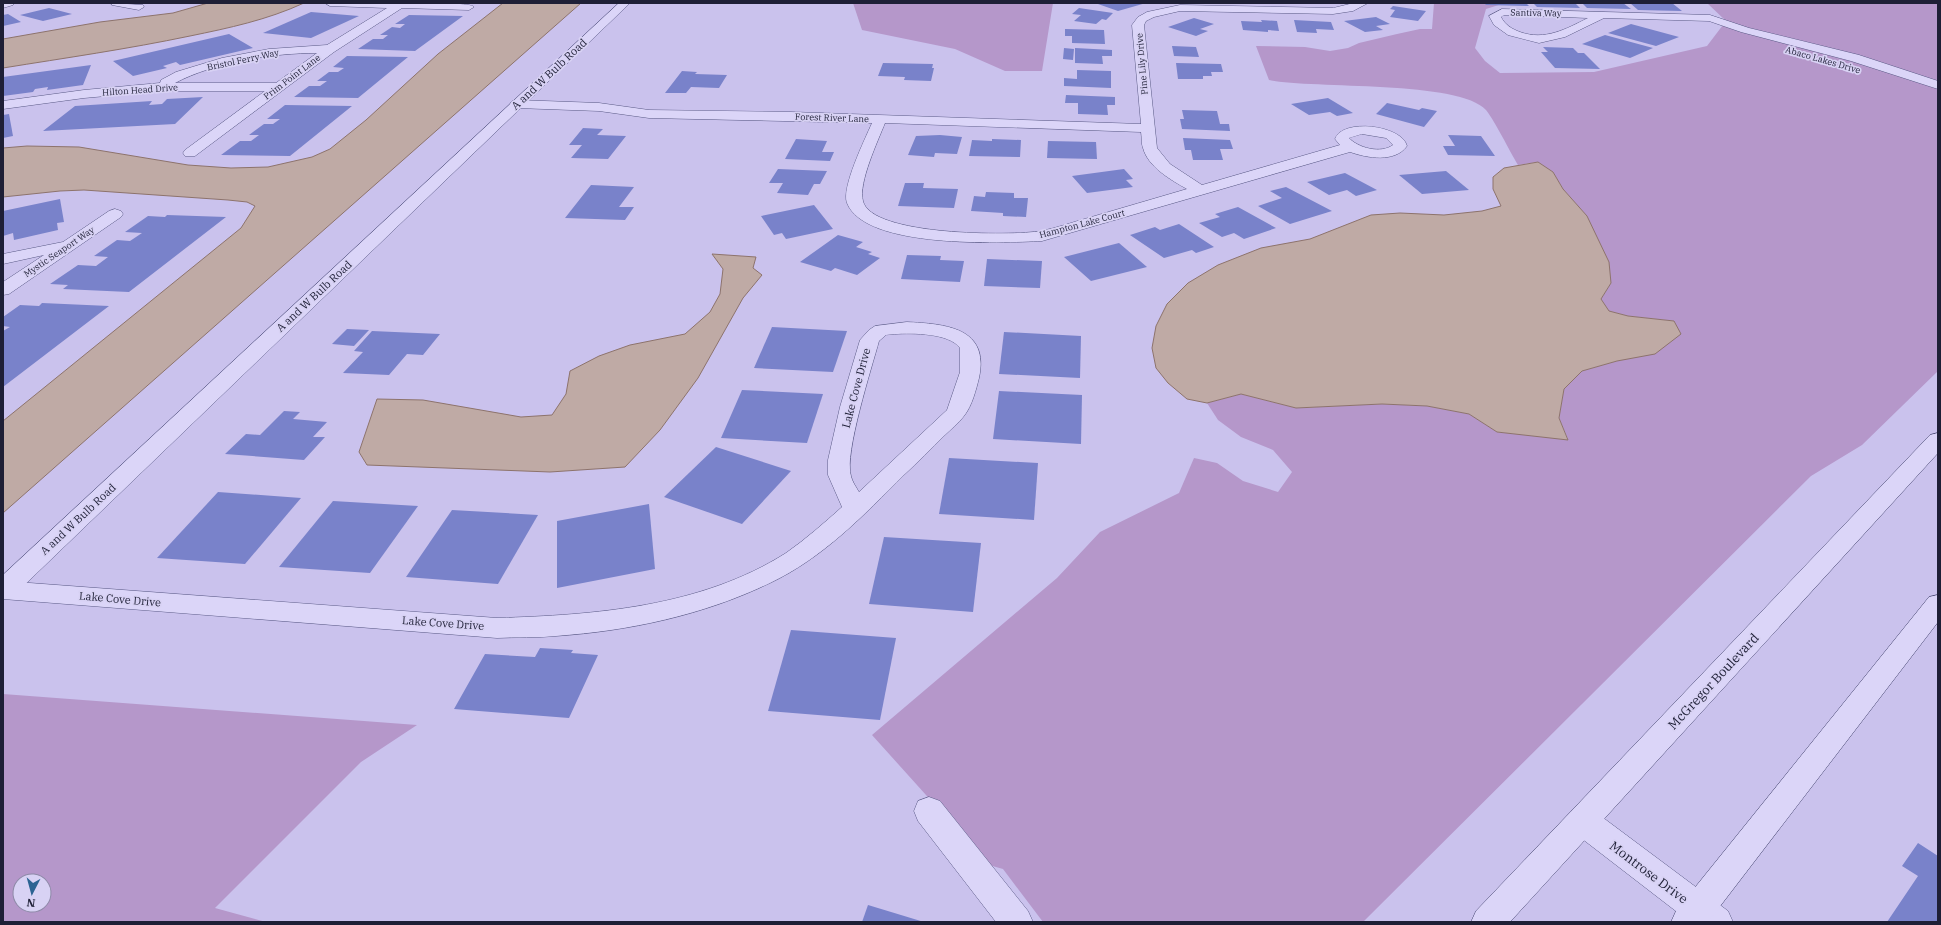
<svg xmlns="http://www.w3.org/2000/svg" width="1941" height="925" viewBox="0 0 1941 925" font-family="'IBM Plex Serif',serif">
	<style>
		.green { fill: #b597ca; fill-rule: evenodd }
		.water { fill: #bfaaa5; stroke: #8d736c }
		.building { fill: #7982ca }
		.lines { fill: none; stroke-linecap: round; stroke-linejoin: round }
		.minor-casing { stroke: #5a5a86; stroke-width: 1 }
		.tertiary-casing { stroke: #5a5a86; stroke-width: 1 }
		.secondary-casing { stroke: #3d3e68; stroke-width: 1 }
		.minor { fill: #dbd5f8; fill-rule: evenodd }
		.tertiary { fill: #dbd5f8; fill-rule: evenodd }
		.secondary { fill: #dbd5f8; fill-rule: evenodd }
		.labels { text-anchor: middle; stroke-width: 3.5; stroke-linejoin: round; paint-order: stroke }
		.far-street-label { font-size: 9px; fill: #1e1f36; stroke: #d8d2f4 }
		.street-label { font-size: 11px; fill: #1e1f36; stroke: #d8d2f4 }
		.near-street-label { font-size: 13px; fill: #1e1f36; stroke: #d8d2f4 }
	</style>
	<rect width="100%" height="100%" fill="#cac2ed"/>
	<g class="green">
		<path d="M853,3h200l-11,68h-37l-50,-22 -93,-19z"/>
		<path d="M1434,3h71l-19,6 -11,39 10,13 15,12 94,-1 113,-26 19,-25 -19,-18h231v368l-76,74 -51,31 -448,446h-320l-40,-53 -14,-4 -117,-130 185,-157 43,-46 79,-39 15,-35 23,5 26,18 35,11 14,-20 -19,-22 -32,-13 -23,-17 -11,-17 34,-9 55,14 86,-4 45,2 42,8 28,18 71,7 -9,-21 5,-29 18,-18 35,-10 57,-40 -46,-5 -19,-5 -8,-12 10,-16 -24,-67 -24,-27 -10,-17 -15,-10 -20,3c-9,-15 -22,-42 -32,-55 -26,-30 -175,-21 -217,-30l-13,-34 49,1 25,4 18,-3 11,-5 38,-9 23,-5h12z"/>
		<path d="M3,694l414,31 -56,37 -146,146 51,14h-263zM20,881h24v24h-24z"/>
	</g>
	<g class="water">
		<path d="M208,3h96c-37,17 -75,25 -114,33 -62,13 -125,22 -187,32v-29l97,-17 73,-9z"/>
		<path d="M503,3h78l-578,510v-92l238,-193 14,-22 -8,-4 -19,-2 -144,-10 -24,1 -57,6v-49l24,-2 52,1 109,18 43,3 37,-1 44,-10 18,-8 36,-29 72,-66z"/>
		<path d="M1538,162l15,10 10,17 24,27 22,46 2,21 -10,16 8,12 19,5 46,5 7,13 -26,20 -38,7 -35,10 -18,18 -5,29 9,22 -71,-8 -28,-18 -42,-8 -45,-2 -86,4 -55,-14 -34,9 -20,-4 -19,-16 -12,-15 -4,-20 4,-22 11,-22 21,-21 30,-18 43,-17 49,-9 61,-24 29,-2 44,2 38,-4 19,-5 -8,-17v-12l11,-9z"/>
		<path d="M712,254l44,3 -3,11 9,7 -19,23 -45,80 -38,52 -35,37 -75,5 -183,-7 -8,-13 18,-53 46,1 98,17 31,-2 14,-21 4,-23 29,-15 31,-11 55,-11 25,-22 10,-18 3,-25z"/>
	</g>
	<g class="building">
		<path d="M1101,3h45l-28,8 -20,-7z"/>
		<path d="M1484,3h42l3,3 -43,-1z"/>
		<path d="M1533,3h42l5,5 -43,-1z"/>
		<path d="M1582,3h41l8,6 -44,-1z"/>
		<path d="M1630,3h42l10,8 -44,-1z"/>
		<path d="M1393,6l33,5 -8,10 -28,-4 5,-7 -5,-1z"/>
		<path d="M49,8l23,6 -29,7 -23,-6z"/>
		<path d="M1079,8l34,5 -7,7 -4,-1 -6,5 -22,-3 7,-6 -9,-1z"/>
		<path d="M311,12l48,4 -48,22 -48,-5z"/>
		<path d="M8,14l13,8 -18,4v-11z"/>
		<path d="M409,15l54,1 -48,35 -57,-2 15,-10h10l5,-4h-8l12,-8 8,1 5,-4h-10z"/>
		<path d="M1376,17l14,7 -14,2 7,4 -18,2 -21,-11z"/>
		<path d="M1194,18l20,6 -14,5 8,2 -12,5 -28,-9z"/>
		<path d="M1261,20l16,1 2,10 -11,-1v2l-25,-2 -2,-9 21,1z"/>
		<path d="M1294,20l37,2 3,8 -18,-1 1,4 -20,-1z"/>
		<path d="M1631,24l48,13 -23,9 -48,-13z"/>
		<path d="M1065,29l39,1 1,14 -33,-1v-7h-7z"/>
		<path d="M229,34l24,14 -73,17 -4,-3 -13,4 4,2 -34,8 -20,-15z"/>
		<path d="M1605,35l48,13 -23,10 -48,-14z"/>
		<path d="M1172,46l24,1 3,10 -25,-1z"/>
		<path d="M1543,47l30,1 5,5h6l16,16 -45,-1 -14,-16h7z"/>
		<path d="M1064,48l10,1 -1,11 -10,-1z"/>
		<path d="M1075,48l37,2v6h-10l1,8 -28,-1z"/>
		<path d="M347,56l61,1 -50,41 -64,-1 15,-11h11l7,-5h-10l12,-9h9l6,-4 -11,-1z"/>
		<path d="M883,63l50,1 -1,4h2l-3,13 -27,-1 1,-3 -27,-1z"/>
		<path d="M1176,63l45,1 2,8h-12l1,4h-9v3h-25z"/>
		<path d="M91,65l-8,20 -36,5 1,-3 -13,2 -2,3 -30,4v-19z"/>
		<path d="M1077,70l34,1v17l-47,-2v-8l13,1z"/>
		<path d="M682,71l15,1 -2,2 32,1 -8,13 -28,-1 -5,6h-21z"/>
		<path d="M1066,95l49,2v8h-8l1,10 -30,-1v-11h-13z"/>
		<path d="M203,97l-28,27 -132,7 32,-25 77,-5 -3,4 13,-1 5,-5z"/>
		<path d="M1328,98l25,15 -16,3 -7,-4 -21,3 -18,-11z"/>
		<path d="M1387,103l32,7 3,-2 15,3 -13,16 -48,-13z"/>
		<path d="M285,105l67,1 -62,50 -69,-1 19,-14h11l8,-6h-10l15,-11h9l7,-5h-13z"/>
		<path d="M1182,110l35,1 3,13h9l1,7 -48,-2 -2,-10h4z"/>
		<path d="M9,114l4,22 -10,2v-23z"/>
		<path d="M583,128l20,1 -6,6 29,1 -18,23 -37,-1 11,-13h-13z"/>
		<path d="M940,135l22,2 -5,17 -22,-1 -1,4 -26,-2 8,-19z"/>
		<path d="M1448,135l33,1 14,20 -47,-1 -5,-9h12z"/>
		<path d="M1183,138l47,2 3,9h-13l3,11h-30l-2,-10h-6z"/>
		<path d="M796,139l31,2 -5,11h12l-4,9 -45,-2z"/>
		<path d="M992,139l29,1 -1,17 -51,-1 3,-16 20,1z"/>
		<path d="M1048,141l48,1 1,17 -50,-1z"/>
		<path d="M778,169l49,2 -7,13h-6l-6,11 -31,-2 6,-10h-14z"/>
		<path d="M1124,169l9,10 -7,1 7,7 -46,6 -15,-17z"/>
		<path d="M1446,171l23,19 -47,4 -23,-19z"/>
		<path d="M1345,173l32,17 -21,6 -9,-6 -18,5 -22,-13z"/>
		<path d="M905,183h19l-1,5 35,1 -4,19 -56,-2z"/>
		<path d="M591,185l43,2 -15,20h15l-9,13 -60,-2z"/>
		<path d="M1286,187l46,24 -42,13 -32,-18 24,-8 -12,-7z"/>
		<path d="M986,192l28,1v5h14l-2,19 -23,-1v-3l-32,-2 3,-15 11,1z"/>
		<path d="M60,199l4,23 -7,1 1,7 -44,10 -1,-7 -10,3v-25z"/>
		<path d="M814,205l19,24 -47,10 -4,-6 -8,2 -13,-19z"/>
		<path d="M1238,207l38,21 -32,11 -10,-6 -12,4 -23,-14 21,-6 -5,-3z"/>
		<path d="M167,215l59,2 -97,75 -66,-3 5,-4 -18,-1 28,-19 18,1 12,-9 -14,-1 23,-16 13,1 12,-8 -17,-1 23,-16 17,1z"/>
		<path d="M1179,224l35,23 -18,6 -4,-3 -28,8 -34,-23 25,-8 5,3z"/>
		<path d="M838,235l25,7 -7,5 16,5 -4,2 12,4 -23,17 -22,-7 -4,3 -31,-9z"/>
		<path d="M1119,243l28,24 -56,14 -27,-24z"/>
		<path d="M907,255l34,1 -1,4 24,1 -4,21 -59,-3z"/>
		<path d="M987,259l55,2 -2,27 -56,-2z"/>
		<path d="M42,303l67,3 -106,81v-56l7,-4 -7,-1v-9l17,-12 19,1z"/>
		<path d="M772,327l75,4 -14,41 -79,-4z"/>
		<path d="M347,329l22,1 -15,16 -22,-2z"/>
		<path d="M372,331l68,3 -17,21 -16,-1 -18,21 -46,-2 20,-21 -9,-1z"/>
		<path d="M1004,332l77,4 -1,42 -81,-4z"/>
		<path d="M742,390l81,4 -16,49 -86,-5z"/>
		<path d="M999,391l83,4 -1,49 -88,-5z"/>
		<path d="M284,411l16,1 -7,7 34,3 -14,15h12l-21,23 -79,-6 21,-20 14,1z"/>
		<path d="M716,447l75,24 -49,53 -78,-27z"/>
		<path d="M949,458l89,5 -4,57 -95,-6z"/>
		<path d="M218,492l83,6 -56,66 -88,-6z"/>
		<path d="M333,501l85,5 -48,67 -91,-6z"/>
		<path d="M649,504l6,65 -98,19v-67z"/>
		<path d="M452,510l86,5 -40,69 -92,-7z"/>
		<path d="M884,537l97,6 -8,69 -104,-8z"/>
		<path d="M791,630l105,8 -16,82 -112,-9z"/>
		<path d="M540,648l33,2 -2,3 27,2 -29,63 -115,-9 31,-55 50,3z"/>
		<path d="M1918,843l20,13v66h-51l31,-46 -16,-10z"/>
		<path d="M868,905l56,17h-62z"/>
	</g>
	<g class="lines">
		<g class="minor-casing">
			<g id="minor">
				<path d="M3,3h11l-1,2 -10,3z"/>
				<path d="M111,3l32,2 1,2 -5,3 -27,-5z"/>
				<path d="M325,3c18,0 144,-3 149,4l-5,3 -67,-2 -68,44 -139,104h-10l-2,-3 2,-3 80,-59h-104l-77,7 -81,11v-8l81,-11 76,-7 1,-3 15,-8 46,-14 47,-9 58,-4 60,-37 -57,-2zM317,53l-41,30h-101c40,-21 98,-30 142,-30z"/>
				<path d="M1354,3h14l-15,8 -20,3 -153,-3 -26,6 -8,4 -2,4 13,123 13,16 32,21 138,-40 -5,-6c7,-21 67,-14 72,7 -12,17 -40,12 -57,6l-308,89c-41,2 -177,8 -195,-38 -6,-15 18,-64 25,-80l-223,-5 -50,-7 -82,-3 -5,-1 -2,-3 2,-3 5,-1 82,3 50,7 142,2 350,12 -9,-99 6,-8 9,-5 33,-7 153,3zM885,123l256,9c1,5 0,11 2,16 5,19 28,32 44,41 -33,10 -66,19 -99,29 -15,4 -31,10 -47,13 -29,5 -170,5 -178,-30 -5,-18 15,-60 22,-78zM1362,134l24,4 7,7c-12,9 -35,3 -44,-7z"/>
				<path d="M1502,9l208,6 39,13 110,27 79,26v8l-87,-28 -110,-29 -32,-11 -105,-3 -39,19 -26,6 -31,-8 -14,-10 -5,-9zM1504,15h8l76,3c-22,11 -43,23 -68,14 -8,-3 -15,-7 -19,-15z"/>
				<path d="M115,209l6,2 2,3 -2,3 -112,77 -6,1v-13l41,-27 -41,9v-10l60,-12 46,-31z"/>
				<path d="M907,322c38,2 83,5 72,56 -3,12 -7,28 -15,38 -5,7 -13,13 -20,20 -13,13 -26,26 -40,39 -40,40 -81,83 -134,108 -66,32 -141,48 -214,53 -20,2 -39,1 -59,2l-494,-39v-18l494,37c98,-3 204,-11 289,-65 20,-14 38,-30 56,-46l-14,-32v-15l12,-53 20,-67 9,-10 6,-4zM895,334c18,-1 54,-1 65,14v24l-13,38 -88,82c-3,-5 -7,-11 -8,-16 -7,-22 21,-109 28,-135l7,-6z"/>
				<path d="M929,797l11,4 88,110 5,11h-37l-78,-101 -4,-10 4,-10z"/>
				<path d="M1583,807l11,4 134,100 5,11h-43l-118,-91 -4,-10 4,-10z"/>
			</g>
		</g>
		<g class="tertiary-casing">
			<path id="tertiary" d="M619,3h11l-618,594 -9,2v-24z"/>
		</g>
		<g class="secondary-casing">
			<g id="secondary">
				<path d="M1938,433v20l-428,469h-39l5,-11 454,-476z"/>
				<path d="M1938,595v27l-230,300h-37l5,-11 253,-314z"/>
			</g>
		</g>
		<use href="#minor" class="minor"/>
		<use href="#tertiary" class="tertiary"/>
		<use href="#secondary" class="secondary"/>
	</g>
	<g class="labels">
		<g class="far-street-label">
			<text transform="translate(1536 13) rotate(1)" y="3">Santiva Way</text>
			<text transform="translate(243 60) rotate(-12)" y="3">Bristol Ferry Way</text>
			<text transform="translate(1823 60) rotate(16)" y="3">Abaco Lakes Drive</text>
			<text transform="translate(1142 64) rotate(-95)" y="3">Pine Lily Drive</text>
			<text transform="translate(292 77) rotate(-37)" y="3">Prim Point Lane</text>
			<text transform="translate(140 90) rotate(-4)" y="3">Hilton Head Drive</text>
			<text transform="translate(832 118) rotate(2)" y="3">Forest River Lane</text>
			<text transform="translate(1082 224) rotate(-15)" y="3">Hampton Lake Court</text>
			<text transform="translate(59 252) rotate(-34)" y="3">Mystic Seaport Way</text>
		</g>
		<g class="street-label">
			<text transform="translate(549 74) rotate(-43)" y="4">A and W Bulb Road</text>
			<text transform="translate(314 296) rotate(-43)" y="4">A and W Bulb Road</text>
			<text transform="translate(856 388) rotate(-75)" y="4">Lake Cove Drive</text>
			<text transform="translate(78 519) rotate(-43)" y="4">A and W Bulb Road</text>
			<text transform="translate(120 599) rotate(5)" y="4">Lake Cove Drive</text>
			<text transform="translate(443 623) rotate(4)" y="4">Lake Cove Drive</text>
		</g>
		<g class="near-street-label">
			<text transform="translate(1713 681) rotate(-47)" y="5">McGregor Boulevard</text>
			<text transform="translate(1649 872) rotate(37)" y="5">Montrose Drive</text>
		</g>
	</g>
	<rect width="1941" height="925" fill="none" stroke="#1e1f36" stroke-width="8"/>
	<g transform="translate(32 893) rotate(186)"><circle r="19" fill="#d8d2f4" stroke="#8e8aa8"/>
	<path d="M0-3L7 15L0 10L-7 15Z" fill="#2c6393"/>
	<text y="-6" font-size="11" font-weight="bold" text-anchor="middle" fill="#1e1f36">N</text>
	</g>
</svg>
